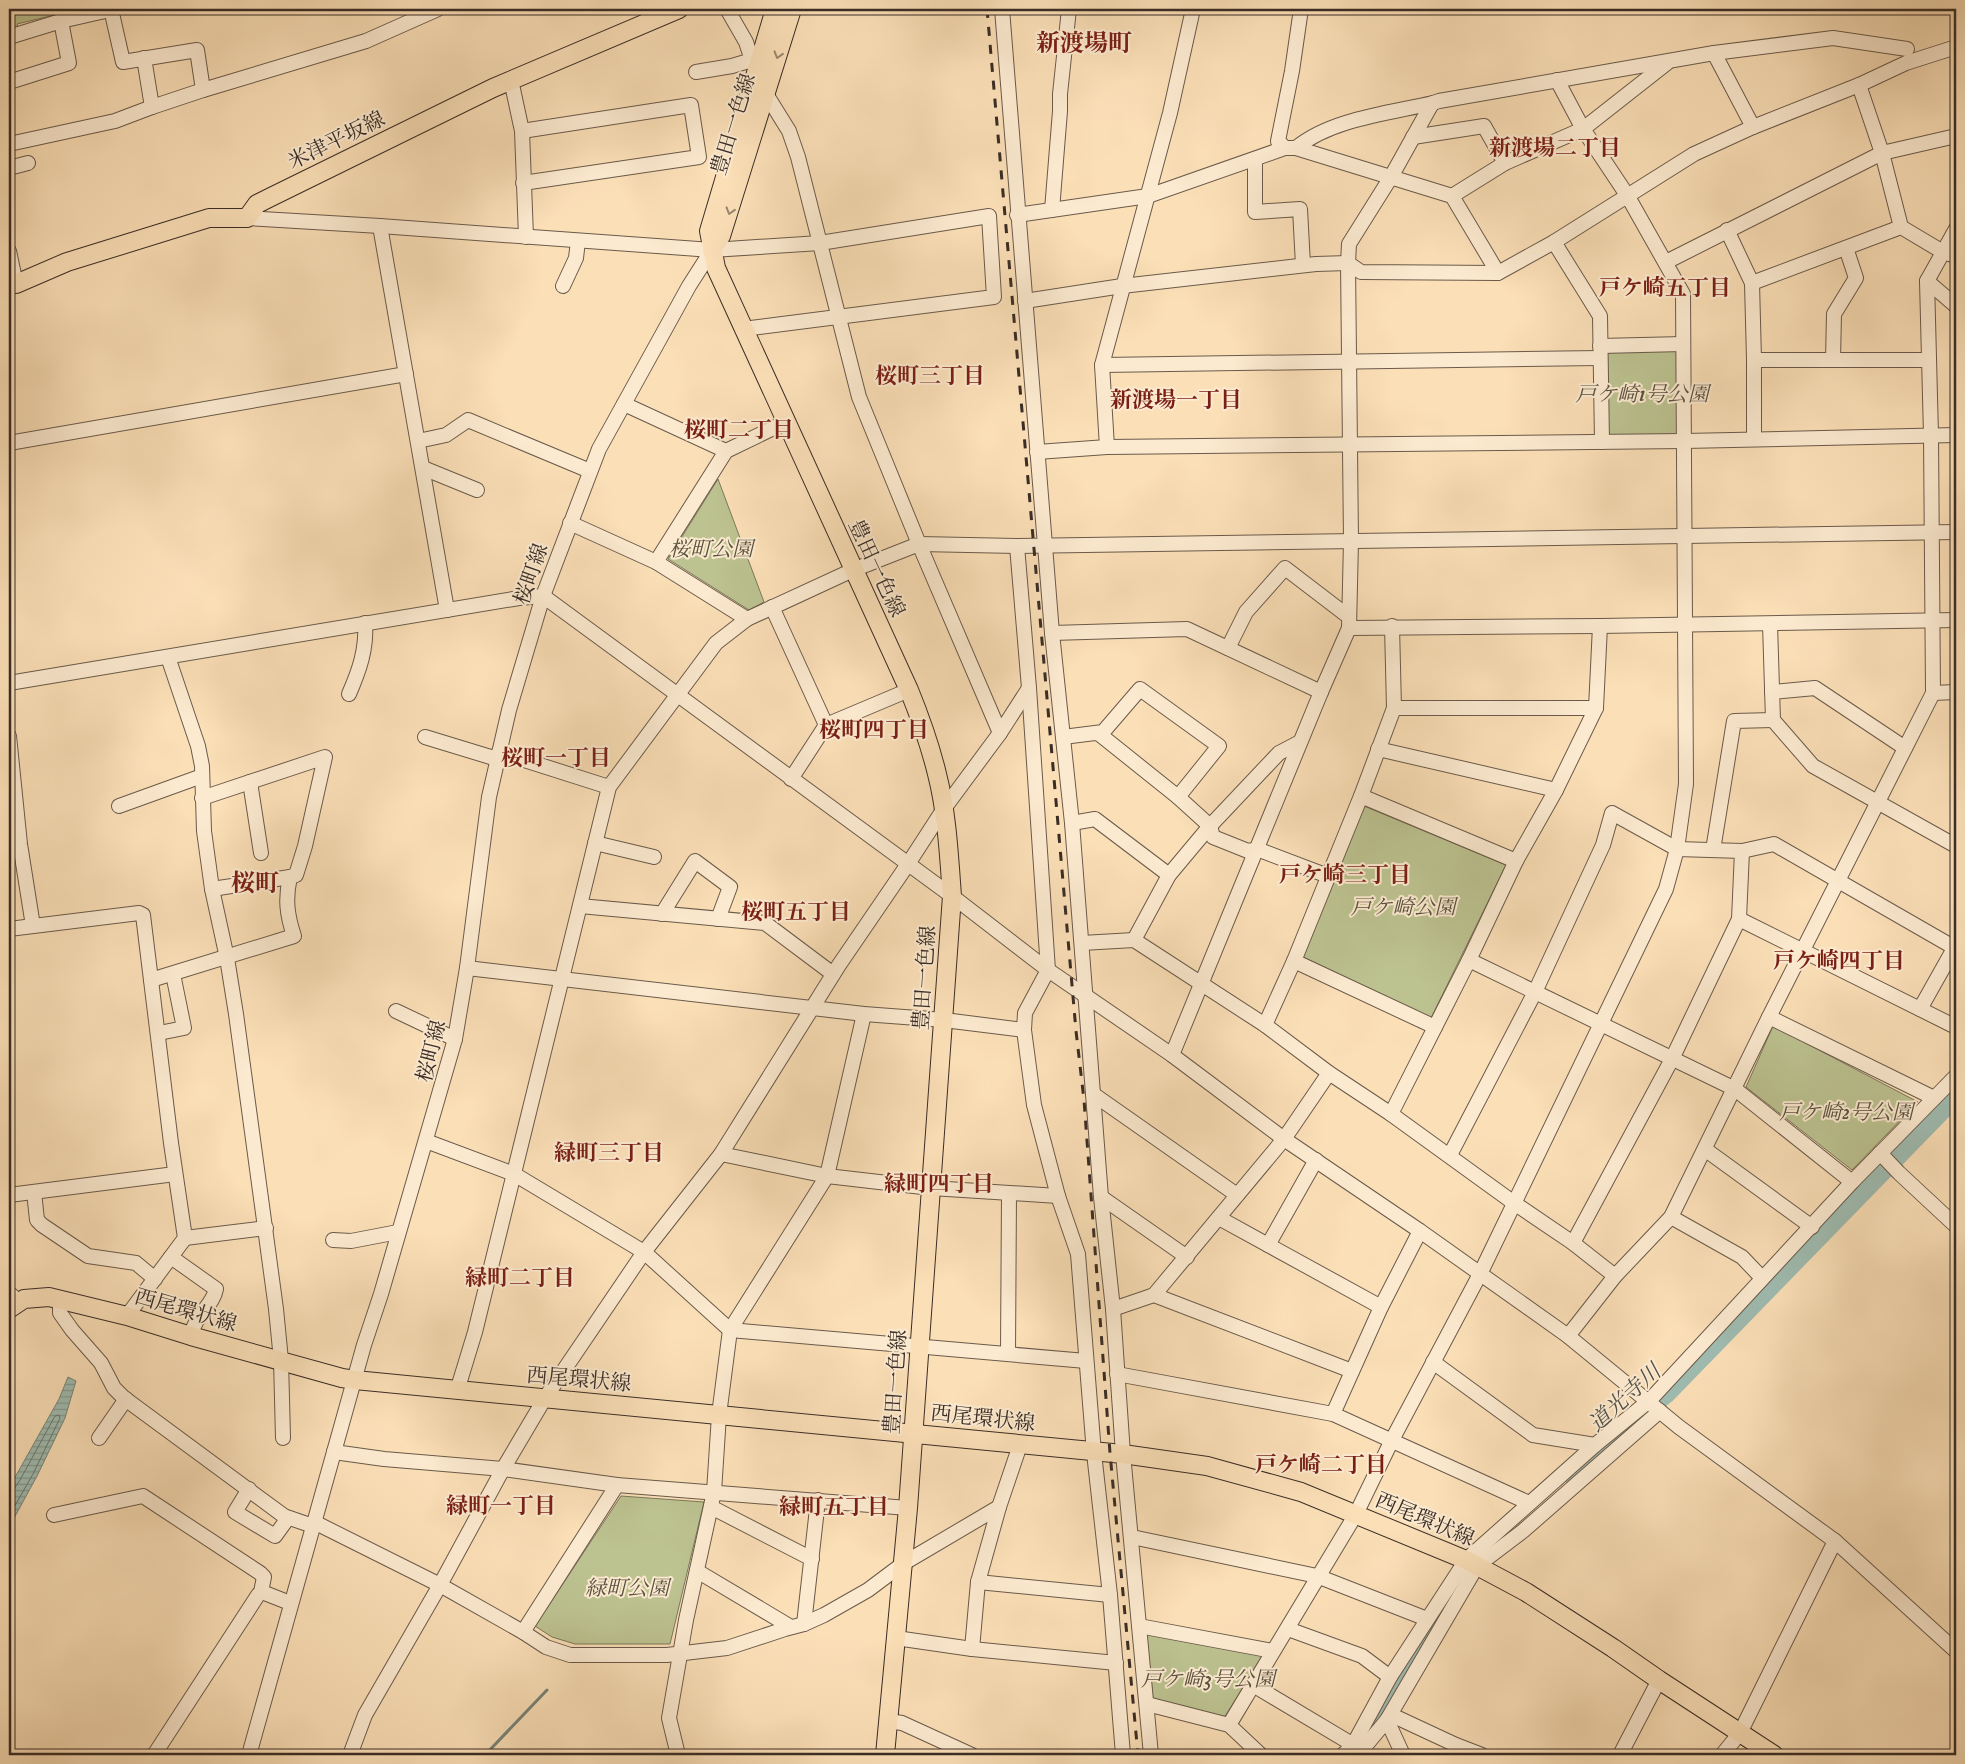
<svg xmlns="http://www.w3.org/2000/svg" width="1965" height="1764" viewBox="0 0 1965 1764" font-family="'IM FELL DW Pica','Noto Serif JP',serif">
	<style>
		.green { fill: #bcc290; stroke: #7b785b }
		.water { fill: url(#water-rules); stroke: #778379 }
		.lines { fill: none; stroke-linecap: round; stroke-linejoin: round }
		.shore { stroke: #6c746c; stroke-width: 1 }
		.stream { stroke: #778379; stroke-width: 3 }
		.river { stroke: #9fbcb1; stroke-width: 19 }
		.minor-casing { stroke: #6a5a4a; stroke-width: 16 }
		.major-casing { stroke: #3a2d26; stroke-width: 20 }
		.minor { stroke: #fcead0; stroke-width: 14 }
		.major { stroke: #fbdfb7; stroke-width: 18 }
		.rail { stroke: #3a2d26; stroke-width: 3; stroke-dasharray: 9 9; stroke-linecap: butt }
		.oneway { stroke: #9a866e }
		.labels { text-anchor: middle; stroke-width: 4; stroke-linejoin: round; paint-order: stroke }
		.street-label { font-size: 21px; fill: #3a2d26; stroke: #fcead0 }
		.park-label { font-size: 21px; font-style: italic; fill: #5a5240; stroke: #fcead0 }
		.neighbourhood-label { font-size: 22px; font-weight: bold; fill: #7a1f14; stroke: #fcead0 }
		.water-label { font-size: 22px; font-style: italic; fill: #535149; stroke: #fcead0 }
		.quarter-label { font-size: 24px; font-weight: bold; fill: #7a1f14; stroke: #fcead0 }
	</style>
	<defs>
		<pattern id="water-rules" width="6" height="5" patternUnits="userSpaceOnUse" patternTransform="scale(1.25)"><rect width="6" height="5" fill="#9fbcb1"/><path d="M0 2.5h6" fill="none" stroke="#839990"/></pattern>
	</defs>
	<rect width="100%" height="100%" fill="#fbdfb7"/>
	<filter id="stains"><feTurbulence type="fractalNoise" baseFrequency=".004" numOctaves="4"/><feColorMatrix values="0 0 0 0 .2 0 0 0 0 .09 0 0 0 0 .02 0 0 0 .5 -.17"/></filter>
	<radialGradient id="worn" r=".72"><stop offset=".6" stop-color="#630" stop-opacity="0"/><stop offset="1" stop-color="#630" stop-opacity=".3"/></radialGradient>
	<g class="green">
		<path d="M9,9h71l-63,15 1,4 -9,2z"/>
		<path d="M1678,349l1,87 -73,1 -1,-86z"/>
		<path d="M718,479l46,123 -15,8 -81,-51z"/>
		<path d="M1364,806l142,59 -75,153 -128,-61z"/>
		<path d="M1773,1026l145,76 -66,68 -106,-83z"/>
		<path d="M621,1496l83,6 -34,142h-95l-23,-7 -17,-11z"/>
		<path d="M1146,1633l117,23 -39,62 -71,-18z"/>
	</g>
	<path class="water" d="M68,1377l8,4 -11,37 -28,58 -24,44 -4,2v-34l50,-89z"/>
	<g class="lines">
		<path class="shore" d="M9,1490l5,-1 6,-9 35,-64 4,-1 1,3 -27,56 -24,42"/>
		<path class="stream" d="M485,1755l62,-65"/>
		<g class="river">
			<path d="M1643,1412l23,-18 290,-298"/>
			<path d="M1572,1475l49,-43"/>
			<path d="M1354,1755l27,-38 23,-44 39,-60"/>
		</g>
		<g class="minor-casing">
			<g id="minor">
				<path d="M111,9l12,53 74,-12 6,40 163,-49 72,-32"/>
				<path d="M727,9l19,33 6,18 14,34 23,37 9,26 61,240 60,147 81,189"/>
				<path d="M1002,9l50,624 20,190 29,374 12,112 10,145 28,301"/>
				<path d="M9,37l52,-16 53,-12"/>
				<path d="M1714,53l119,-15 74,11"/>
				<path d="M144,58l8,49 51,-17"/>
				<path d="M696,72l36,-6 20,-6"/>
				<path d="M511,80l11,51 4,106"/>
				<path d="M9,82l60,-19 -8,-42"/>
				<path d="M1859,85l23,68 19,74 42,25 13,4"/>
				<path d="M522,131l169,-26 8,52 -176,26"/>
				<path d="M1413,137l71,-11 21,37"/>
				<path d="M9,144l106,-23 37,-14"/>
				<path d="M1285,148l-7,-7 14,-70 9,-62"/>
				<path d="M1296,148c35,-29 94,-35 137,-45"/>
				<path d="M1255,159v53l45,-3 3,56"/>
				<path d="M9,168l19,-5"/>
				<path d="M1452,196l53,-33 78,-34 84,-66"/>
				<path d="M1052,210l8,-99v-17l9,-85"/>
				<path d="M1017,215l131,-19 137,-48h11l156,48 46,77"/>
				<path d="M247,218l133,8 332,24 108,-7 169,-27 5,81 -251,32"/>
				<path d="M380,226l67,384"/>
				<path d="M1727,230l25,53 2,77v79"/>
				<path d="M1554,242l46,74 2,126"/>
				<path d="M9,251l7,33 -7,4"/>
				<path d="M1666,262l216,-109 74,-17"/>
				<path d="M1927,281l29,25"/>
				<path d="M1752,283l149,-56"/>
				<path d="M563,286l13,-28 2,-17"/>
				<path d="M1025,301l97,-15 194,-22 32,-1 13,9 137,1 56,-31 140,-88 59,-27 106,-42 47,-22 50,-16"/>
				<path d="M1600,346l83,-2"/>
				<path d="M1754,360h174"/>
				<path d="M1833,360l1,-46 22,-36 -10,-30"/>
				<path d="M1102,365l498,-7"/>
				<path d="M624,404l102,47"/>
				<path d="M418,441l28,-6 22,-15 122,51"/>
				<path d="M9,443l397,-69"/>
				<path d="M1107,447l-5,-82 68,-252 23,-104"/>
				<path d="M1037,452l70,-5 577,-6 272,-6"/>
				<path d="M423,468l54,22"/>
				<path d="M570,523l86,39 91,57"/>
				<path d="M1017,546l12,142 19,282"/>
				<path d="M656,562l70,-111 60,-29"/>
				<path d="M772,607l54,118"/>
				<path d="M1770,624l3,96 40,46 143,80"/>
				<path d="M1349,628l251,-2 356,-6"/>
				<path d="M1052,633l135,-4 134,63"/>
				<path d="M1228,648l18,-36 39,-44 64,49"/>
				<path d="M168,657l30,89 4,20 2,65 8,58 15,69 9,56 40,295 5,51 2,78"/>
				<path d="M9,683l510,-85 24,-2 409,300 96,74"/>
				<path d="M1772,692l43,-4 90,60"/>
				<path d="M1933,693l23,-1"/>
				<path d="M349,694c10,-23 18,-45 16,-71"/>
				<path d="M1394,708h202"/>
				<path d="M9,736l11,108 13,82"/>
				<path d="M425,737l72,22"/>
				<path d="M1063,737l40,-5 37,-43 79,57 -41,51 -80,-64"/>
				<path d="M1378,749l178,41"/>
				<path d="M499,752l110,35"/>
				<path d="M791,779l35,-54 83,-35"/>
				<path d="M250,782l11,71"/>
				<path d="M1361,796l155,65"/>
				<path d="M1178,797l32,29 3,11 35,14 9,-2 71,27"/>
				<path d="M119,806l83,-30"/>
				<path d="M1072,823l23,-4 74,56"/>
				<path d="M595,843l59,14"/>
				<path d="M1713,850l21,-129 39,-1"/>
				<path d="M212,889l78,-12"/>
				<path d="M580,906l185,17 68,51"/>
				<path d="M662,914l33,-53 35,26 -12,32"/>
				<path d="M1739,919l217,108"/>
				<path d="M9,929l130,-16 4,2 28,228 14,95 -58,78"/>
				<path d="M1134,940l35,-65 41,-49 69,-73 21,-11"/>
				<path d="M1082,943l52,-3 131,85 64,48 62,41 123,89 59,40 42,33"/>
				<path d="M1469,960l266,129 117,93"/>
				<path d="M1294,961l141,66"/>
				<path d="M467,968l397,46 80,6 80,10 1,-17 23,-43 124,85 112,84 136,92 148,105 111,91 156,114 121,110"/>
				<path d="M151,980l143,-44c-7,-21 -9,-37 -4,-59l6,-2 9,-29 20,-89 -123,41"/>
				<path d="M1920,1009l36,-64"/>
				<path d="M396,1011l59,28"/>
				<path d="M1769,1017l165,81"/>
				<path d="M1265,1025l29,-64 67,-165 33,-88 -2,-82"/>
				<path d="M1024,1030l10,75 24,91 20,58 16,199 16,142 13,160"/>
				<path d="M159,1033l25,-5 -11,-54"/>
				<path d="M1172,1055l149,-363 28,-64 2,-87 -3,-278 1,-19 42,-67 39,-70 3,-4 6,-2 275,-48 39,74"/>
				<path d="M1093,1094l144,101"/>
				<path d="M1391,1114l78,-154 47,-99 40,-71 40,-82 4,-82"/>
				<path d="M426,1141l88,33 130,78 86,78 356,31"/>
				<path d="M1706,1150l106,77"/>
				<path d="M1880,1153l19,20 57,53"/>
				<path d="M721,1154l106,22 104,12 127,8"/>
				<path d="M1450,1155l85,-163 68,-147 9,-32 65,36 65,2 32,-7 181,104"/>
				<path d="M34,1192l3,28 5,5 46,31 48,7 19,16"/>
				<path d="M9,1195l166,-21"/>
				<path d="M1101,1197l86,60"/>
				<path d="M1671,1217l71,40 20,21"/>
				<path d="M1219,1218l162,89"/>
				<path d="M185,1238l81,-10"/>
				<path d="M333,1240l18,1 47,-9"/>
				<path d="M1573,1243l99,-184 67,-140 3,-68"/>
				<path d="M1268,1245l48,-85"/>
				<path d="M171,1257l45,32c-3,17 -21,25 -25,47"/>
				<path d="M9,1293l10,9"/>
				<path d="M1154,1295l198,76"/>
				<path d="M60,1300v13l12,17 29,33 13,25 10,10 160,118 29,10"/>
				<path d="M1113,1309l41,-14 130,-156 45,-66"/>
				<path d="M1568,1336l47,-60 56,-59 98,-200 164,-324 -2,-258 -4,-154 29,-52"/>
				<path d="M1008,1353l1,-159"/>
				<path d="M1433,1362l100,73 62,10"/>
				<path d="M1117,1374l216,40 196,89"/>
				<path d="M457,1391l18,-59 134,-545 107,-144 31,-24 106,-49 66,-26 98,2 939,-14"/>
				<path d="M1333,1414l48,-107 39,-76"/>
				<path d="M99,1438l27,-39"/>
				<path d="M334,1452l50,7 119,10 114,16 291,23"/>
				<path d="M249,1489l-14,23 40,24 13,-18"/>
				<path d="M711,1507l101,52"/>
				<path d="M54,1515l89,-19 117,77 4,4 -3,15"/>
				<path d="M314,1522l126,63 83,47 23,15 24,8h97l60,-7 58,-19 19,-5 20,-9 44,-25 36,-27 95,-56"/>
				<path d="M1132,1537l185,39 110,43"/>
				<path d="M697,1571l94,56"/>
				<path d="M978,1582l132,13"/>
				<path d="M804,1624l14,-124"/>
				<path d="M1139,1626l134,25"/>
				<path d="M1288,1629l74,27 28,21"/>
				<path d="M523,1632l94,-147"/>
				<path d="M896,1638l76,11 144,14"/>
				<path d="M972,1649l6,-67 21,-75 21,-62"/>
				<path d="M1253,1685l109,65 25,-30 11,-2 58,27 26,10"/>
				<path d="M1147,1704l82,21 32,30"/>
				<path d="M888,1721l14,2 70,32"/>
				<path d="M1229,1725l127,-211 36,-74 88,-166 186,-385 11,-40 9,-65 -3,-490 -56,-99 -44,-66 -26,-49"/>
				<path d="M154,1755l104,-160 4,-3 28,11"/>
				<path d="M249,1755l115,-410 17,-51 74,-255 12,-71 22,-171 20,-87 34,-114 56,-147 90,-163 23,-36"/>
				<path d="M350,1755l15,-40 75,-130 63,-116 42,-71 99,-146 77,-98 118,-189 69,-101 35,-54 57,-77 29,-45"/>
				<path d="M678,1755l-9,-37 17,-98 28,-128 5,-77 11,-85 97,-154 37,-162"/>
				<path d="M1343,1755l10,-10 37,-68 76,-117 129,-115 54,-44 203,-219 104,-106"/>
				<path d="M1403,1755l-16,-35 90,-154 46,-35 137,-120"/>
				<path d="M1620,1755l39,-75"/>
				<path d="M1722,1755l18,-22 95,-192"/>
			</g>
		</g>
		<g class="major-casing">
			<g id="major">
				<path d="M775,9l-66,222 7,37 193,422c11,27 21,55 28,84 10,39 12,82 15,122l-44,612 -23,247"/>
				<path d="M712,250l9,-14 71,-227"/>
				<path d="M9,284h7l51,-22 142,-44h38l10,-14 14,-7 222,-109 186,-79"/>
				<path d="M9,1309l15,-10 25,-2 78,19 64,20 151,42 13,2 768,74 84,12 94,26 165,68 60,32 87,56 46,32 115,75"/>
			</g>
		</g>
		<use href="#minor" class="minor"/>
		<use href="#major" class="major"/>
		<path class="rail" d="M987,9l89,1022 8,69 26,353 28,302"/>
	</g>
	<defs><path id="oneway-chevron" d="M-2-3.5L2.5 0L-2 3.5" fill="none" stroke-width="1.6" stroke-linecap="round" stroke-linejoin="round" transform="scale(1.25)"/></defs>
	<g class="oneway">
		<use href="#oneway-chevron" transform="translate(778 55) rotate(107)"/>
		<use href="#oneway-chevron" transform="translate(730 211) rotate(107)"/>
	</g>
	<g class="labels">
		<g class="street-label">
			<text transform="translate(733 124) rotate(-73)" y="7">豊田一色線</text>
			<text transform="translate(336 140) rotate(-26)" y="7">米津平坂線</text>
			<text transform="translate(877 568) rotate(65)" y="7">豊田一色線</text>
			<text transform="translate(531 574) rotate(-71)" y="7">桜町線</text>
			<text transform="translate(924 978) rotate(-86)" y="7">豊田一色線</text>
			<text transform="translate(431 1051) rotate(-76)" y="7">桜町線</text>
			<text transform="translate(186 1310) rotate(16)" y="7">西尾環状線</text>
			<text transform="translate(579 1379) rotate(5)" y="7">西尾環状線</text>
			<text transform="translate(895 1382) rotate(-86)" y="7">豊田一色線</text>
			<text transform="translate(983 1418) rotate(6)" y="7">西尾環状線</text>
			<text transform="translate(1425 1519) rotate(23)" y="7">西尾環状線</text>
		</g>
		<g class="park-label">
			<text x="1642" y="401">戸ケ崎1号公園</text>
			<text x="711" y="556">桜町公園</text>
			<text x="1403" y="914">戸ケ崎公園</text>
			<text x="1846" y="1119">戸ケ崎2号公園</text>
			<text x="627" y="1595">緑町公園</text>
			<text x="1208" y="1686">戸ケ崎3号公園</text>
		</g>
		<g class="neighbourhood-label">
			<text x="1555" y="155">新渡場二丁目</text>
			<text x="1665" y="295">戸ケ崎五丁目</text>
			<text x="930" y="383">桜町三丁目</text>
			<text x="1176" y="407">新渡場一丁目</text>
			<text x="739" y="437">桜町二丁目</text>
			<text x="874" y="737">桜町四丁目</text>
			<text x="556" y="765">桜町一丁目</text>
			<text x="1345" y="882">戸ケ崎三丁目</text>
			<text x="796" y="919">桜町五丁目</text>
			<text x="1839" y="968">戸ケ崎四丁目</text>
			<text x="609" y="1160">緑町三丁目</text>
			<text x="939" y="1191">緑町四丁目</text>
			<text x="520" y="1285">緑町二丁目</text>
			<text x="1321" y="1472">戸ケ崎二丁目</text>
			<text x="501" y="1513">緑町一丁目</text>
			<text x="834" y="1514">緑町五丁目</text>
		</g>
		<g class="water-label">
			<text transform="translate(1624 1397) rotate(-42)" y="8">道光寺川</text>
		</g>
		<g class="quarter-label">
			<text x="1084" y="51">新渡場町</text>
			<text x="255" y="891">桜町</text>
		</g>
	</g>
	<rect width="1965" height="1764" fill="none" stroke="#fbdfb7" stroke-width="30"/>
	<rect x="10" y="10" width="1945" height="1744" fill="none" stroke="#3a2d26" stroke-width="2.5"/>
	<rect x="15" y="15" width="1935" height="1734" fill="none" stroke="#3a2d26"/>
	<rect width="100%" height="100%" filter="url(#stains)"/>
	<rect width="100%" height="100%" fill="url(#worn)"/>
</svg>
